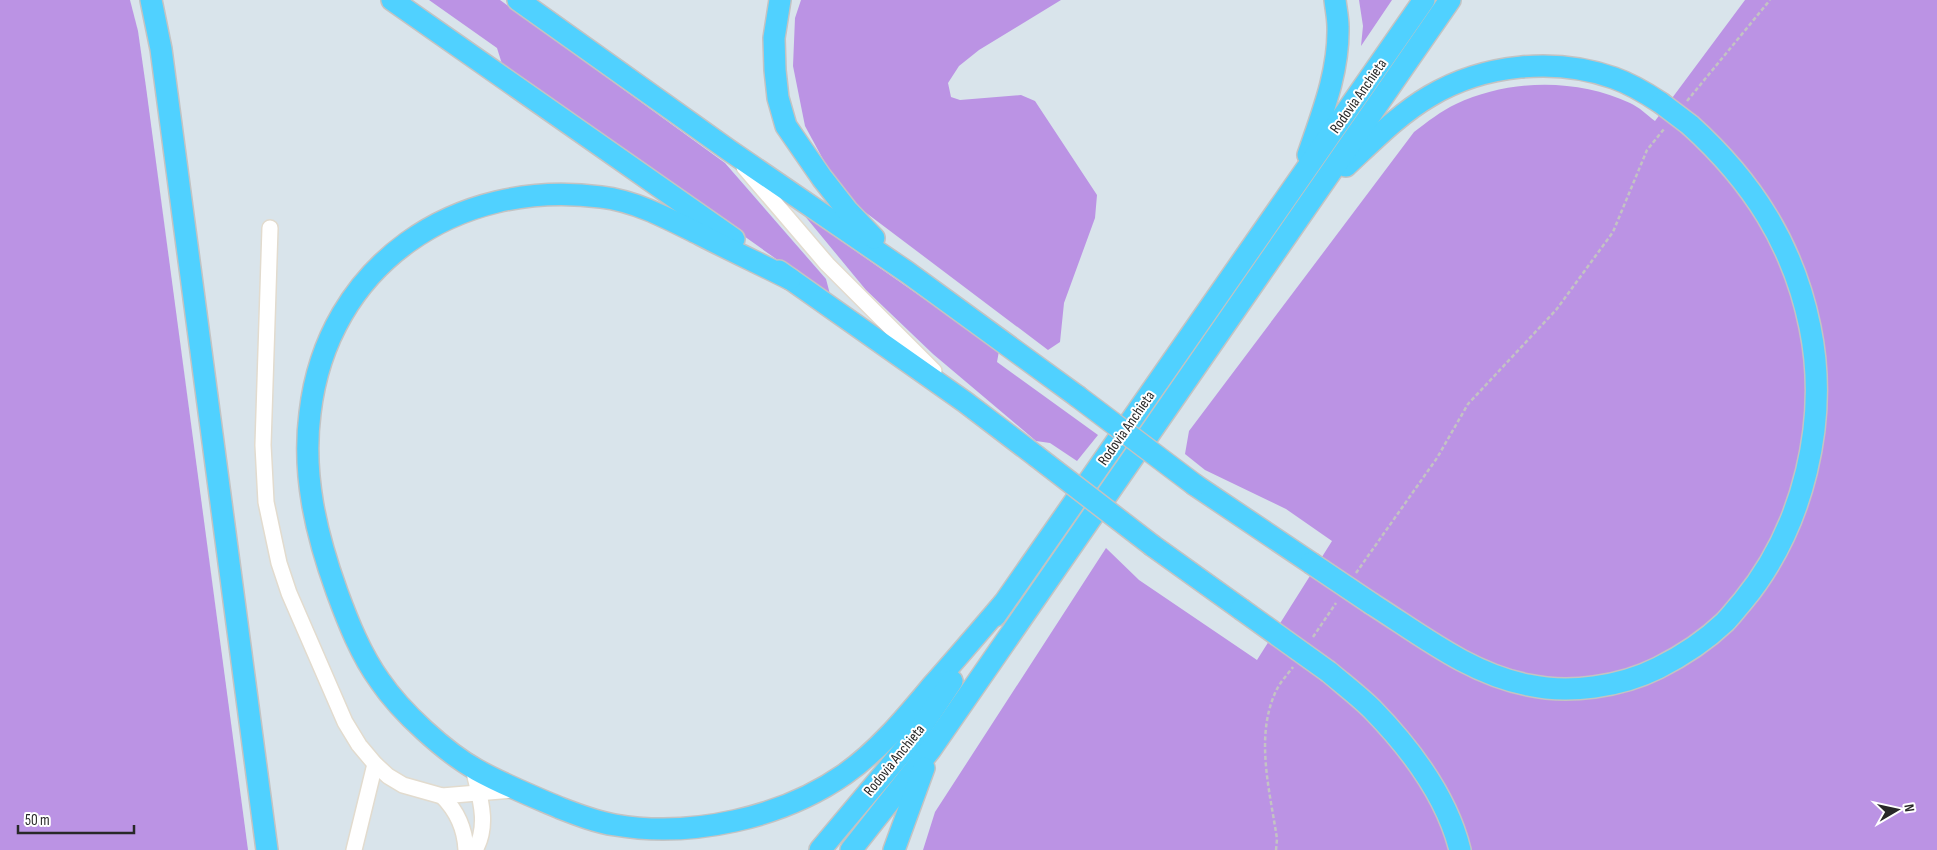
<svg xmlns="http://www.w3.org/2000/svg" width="1937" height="850" viewBox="0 0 1937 850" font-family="'Sofia Sans Condensed',sans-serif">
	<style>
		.green { fill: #bb93e4 }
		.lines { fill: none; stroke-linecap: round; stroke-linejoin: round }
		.minor-casing { stroke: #e2dbce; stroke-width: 18 }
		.highway-casing { stroke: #c3c3c3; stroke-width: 24 }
		.path { stroke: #c3c3c3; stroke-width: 2.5; stroke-dasharray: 4 2.5; stroke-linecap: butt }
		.minor { stroke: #fff; stroke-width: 15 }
		.highway { stroke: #50d1ff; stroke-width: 21 }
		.highway-bridge-casing { stroke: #c3c3c3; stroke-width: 24; stroke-linecap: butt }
		.highway-bridge { stroke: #50d1ff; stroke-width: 21 }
		.labels { text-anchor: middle; stroke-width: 4; stroke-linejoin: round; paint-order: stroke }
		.street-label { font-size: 15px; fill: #282828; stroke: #fff }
	</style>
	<rect width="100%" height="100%" fill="#d9e4eb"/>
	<g class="green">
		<path d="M0,0h130l8,31 8,56 102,763h-248z"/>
		<path d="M429,0h71l225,163 101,116 5,19 -329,-234 -5,-16z"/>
		<path d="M801,0h260l-82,50 -20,16 -11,17 3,14 9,3 61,-5 14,6 62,94 -2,23 -31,85 -4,39 -12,8 -187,-141 -30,-35 -26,-48 -12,-60 2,-48z"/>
		<path d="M1359,0h33l-31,46 2,-20z"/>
		<path d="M1745,0h192v850h-1014l12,-38 171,-264 33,32 118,80 75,-119 -46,-32 -81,-39 -20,-16 4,-23 225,-299c13,-10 27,-21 42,-28 54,-25 120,-26 174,-1 9,4 17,12 25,18z"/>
		<path d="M804,215l195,136 -2,11 101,73 -21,26 -27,-18 -14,-2 -103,-87 -67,-64z"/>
	</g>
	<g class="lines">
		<g class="minor-casing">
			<g id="minor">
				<path d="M744,167l83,97 107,107"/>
				<path d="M270,228l-7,217 3,57 13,61 10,30 56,129 14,23 16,19 13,12 15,9 39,11 72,-6"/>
				<path d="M473,768c6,27 17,56 2,82"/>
				<path d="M442,796c15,15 23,33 24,54"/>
				<path d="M354,850l21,-86"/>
			</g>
		</g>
		<g class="highway-casing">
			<g id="highway">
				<path d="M151,0l10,49 106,801"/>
				<path d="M392,0l342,239"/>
				<path d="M518,0l212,151 177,121 170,124"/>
				<path d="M780,0l-6,38 1,32 3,28 8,28 36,52 25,32 27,28"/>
				<path d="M1308,155c14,-41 31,-83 30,-128 0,-9 -2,-18 -3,-27"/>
				<path d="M1346,166c27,-25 53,-52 84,-70 54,-32 125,-39 184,-18 17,6 32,15 47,25"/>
				<path d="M779,271l186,131 71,54"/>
				<path d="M790,279c-30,-15 -60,-29 -89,-44 -32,-16 -65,-34 -100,-38 -145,-19 -274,68 -291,216 -8,62 6,121 27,179 11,30 24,63 43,89 21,31 65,71 97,89 27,15 55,26 83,38 18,7 36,14 55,17 76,13 167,-7 230,-51 34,-24 61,-57 87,-88 24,-27 47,-54 71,-82"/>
				<path d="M1195,485l116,78"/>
				<path d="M1153,546l88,63"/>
				<path d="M1372,604c49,31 98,70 156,81 41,9 92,2 130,-17 24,-12 47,-27 67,-46 6,-6 12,-14 18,-21 61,-74 86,-181 67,-274 -17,-83 -58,-146 -120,-202"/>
				<path d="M995,616l429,-616"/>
				<path d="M1329,672c14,12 30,24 43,37 38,39 75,88 88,141"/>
				<path d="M820,850l94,-112 38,-57"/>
				<path d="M851,850l80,-101 519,-749"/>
				<path d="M894,850l30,-82"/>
			</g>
		</g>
		<g class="path">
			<path d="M1687,101l83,-101"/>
			<path d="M1356,573l81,-115 31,-54 88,-94 57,-78 34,-82 17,-21"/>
			<path d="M1313,637l23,-34"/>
			<path d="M1276,850l1,-11c-7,-48 -23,-104 0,-150 4,-8 11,-15 16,-22"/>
		</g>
		<use href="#minor" class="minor"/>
		<use href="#highway" class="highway"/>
		<g class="highway-bridge-casing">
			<g id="highway-bridge">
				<path d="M1661,103l29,22"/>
				<path d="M1077,396l118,89"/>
				<path d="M1036,456l117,90"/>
				<path d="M1311,563l61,41"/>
				<path d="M1241,609l88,63"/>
			</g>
		</g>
		<use href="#highway-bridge" class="highway-bridge"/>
	</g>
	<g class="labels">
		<g class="street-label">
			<text transform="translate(1358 96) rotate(-55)" y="5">Rodovia Anchieta</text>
			<text transform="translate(1126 428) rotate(-55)" y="5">Rodovia Anchieta</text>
			<text transform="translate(894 760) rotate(-51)" y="5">Rodovia Anchieta</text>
		</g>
	</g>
	<g transform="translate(1897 810) rotate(81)" stroke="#ffffff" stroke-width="4" paint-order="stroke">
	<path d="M0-4L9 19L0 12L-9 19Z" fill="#282828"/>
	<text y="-8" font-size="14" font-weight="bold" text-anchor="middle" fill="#282828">N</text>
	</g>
	<path d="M18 825v8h116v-8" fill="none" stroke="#282828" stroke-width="2.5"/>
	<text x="25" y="825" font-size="15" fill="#282828" stroke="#ffffff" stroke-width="4" paint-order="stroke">50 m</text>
</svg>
